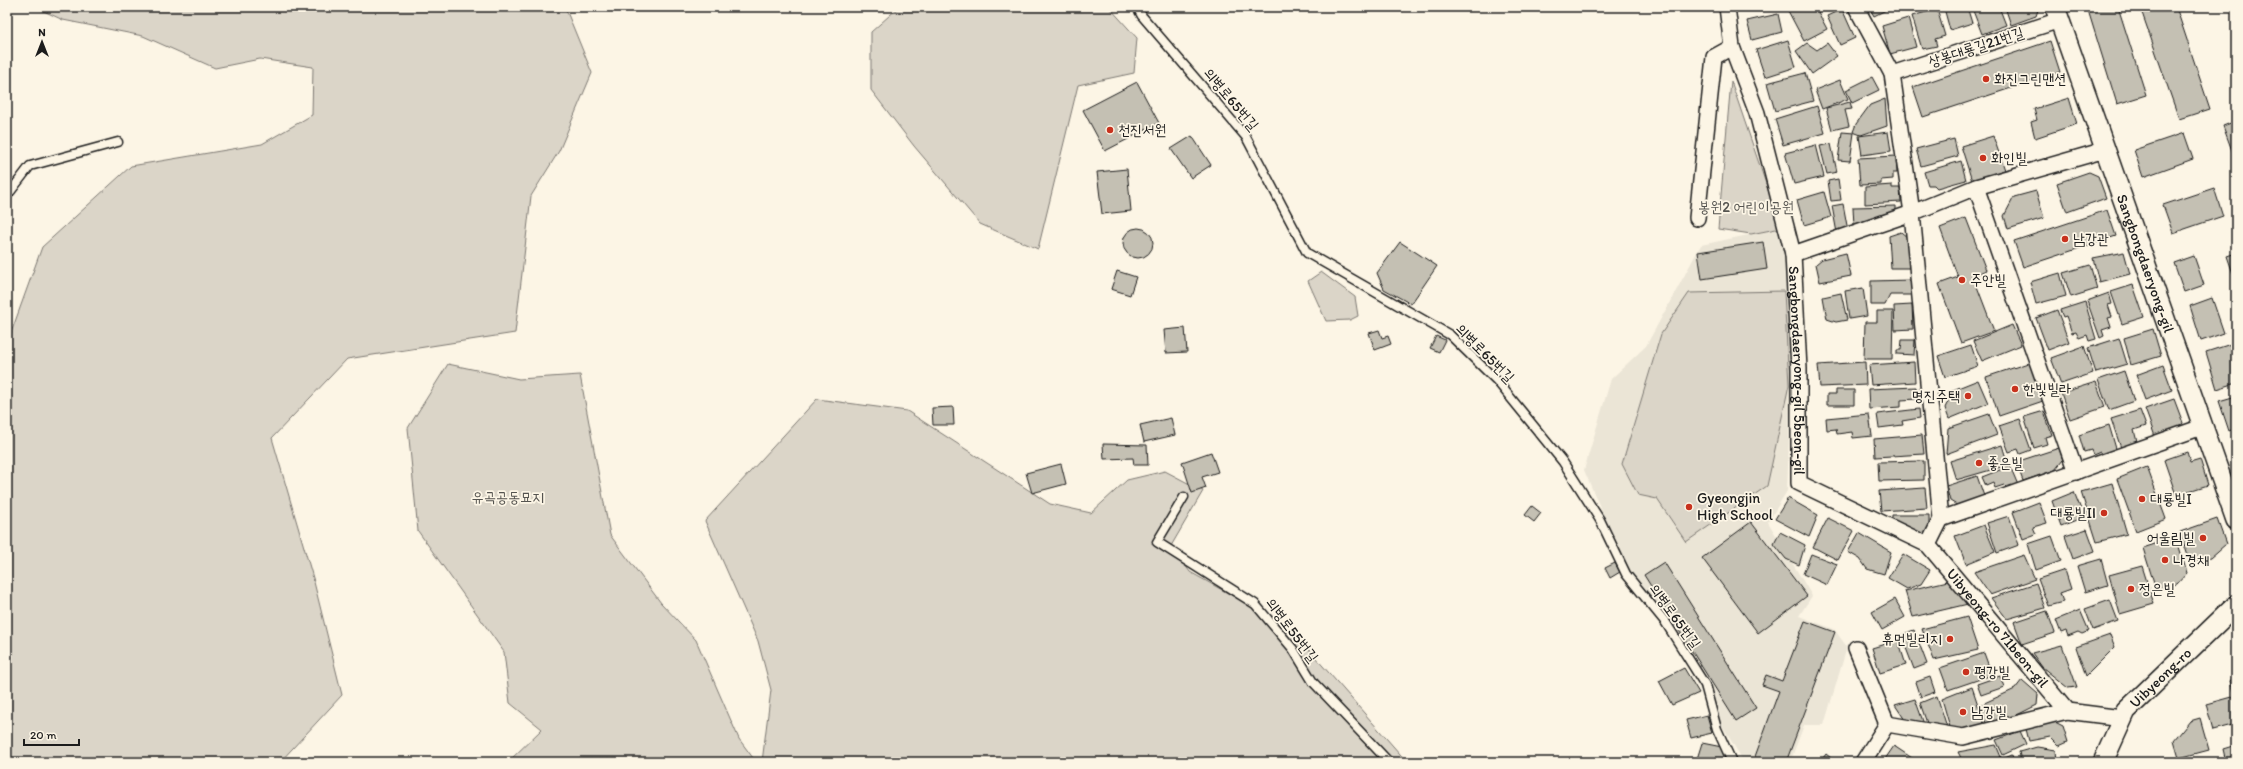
<svg xmlns="http://www.w3.org/2000/svg" width="2243" height="769" viewBox="0 0 2243 769" font-family="Itim,'Poor Story',sans-serif">
	<style>
		.built { fill: #ebe5d6 }
		.green { fill: #dbd5c8; stroke: #7c7872 }
		.building { fill: #c4c0b3; stroke: #1c1c1c }
		.lines { fill: none; stroke-linecap: round; stroke-linejoin: round }
		.service-casing { stroke: #1c1c1c; stroke-width: 11 }
		.minor-casing { stroke: #1c1c1c; stroke-width: 18 }
		.tertiary-casing { stroke: #1c1c1c; stroke-width: 22 }
		.service { stroke: #fcf5e5; stroke-width: 8 }
		.minor { stroke: #fcf5e5; stroke-width: 15 }
		.tertiary { stroke: #fcf5e5; stroke-width: 19 }
		.poi-dot { fill: #c8321e; stroke: #fcf5e5; stroke-width: 1.5 }
		.labels { text-anchor: middle; stroke-width: 3.5; stroke-linejoin: round; paint-order: stroke }
		.street-label { font-size: 15px; fill: #1c1c1c; stroke: #fcf5e5 }
		.poi-label { font-size: 15px; fill: #1c1c1c; stroke: #fcf5e5; text-anchor: start }
		.park-label { font-size: 15px; fill: #555450; stroke: #fcf5e5 }
	</style>
	<rect width="100%" height="100%" fill="#fcf5e5"/>
	<filter id="ink" filterUnits="userSpaceOnUse"><feTurbulence type="fractalNoise" baseFrequency=".025" numOctaves="2"/><feDisplacementMap in="SourceGraphic" scale="8" xChannelSelector="R" yChannelSelector="G"/><feConvolveMatrix kernelMatrix="1 2 1 2 8 2 1 2 1" color-interpolation-filters="sRGB"/></filter>
	<g filter="url(#ink)">
		<path class="built" d="M1781,228l6,46 5,87 -5,130 -19,31 44,74 -13,20 35,13 13,18 -23,78h-20l-14,37h-46l-119,-197 -41,-95 27,-91 35,-33 55,-101z"/>
		<g class="green">
			<path d="M35,7h530l27,66 -33,78 -28,45 -16,137 -168,26 -75,79 41,140 29,117 -62,67h-273v-418l35,-97 89,-81 131,-22 50,-29 1,-48 -53,-8 -45,9 -72,-32 -80,-16z"/>
			<path d="M899,7h210l28,31 -3,35 -56,12 -40,164 -58,-25 -66,-78 -43,-56v-58z"/>
			<path d="M1731,81l50,147 -30,6 -33,-5z"/>
			<path d="M1321,272l34,25 3,19 -8,4 -24,1 -18,-40z"/>
			<path d="M1784,291l5,94 -22,101 -81,56 -29,-43 -19,-4 -16,-31 39,-130 28,-41z"/>
			<path d="M448,364l71,15 61,-4 30,160 51,68 35,37 43,99 17,23h-248l34,-33 -32,-26 -6,-51 -86,-121 -10,-103z"/>
			<path d="M817,399l90,12 143,93 41,9 36,-33 38,-9 38,20 -32,55 19,26 68,38 36,23 113,129h-645l9,-72 -13,-49 -53,-120z"/>
		</g>
		<g class="building">
			<path d="M1786,7h41l-9,5 9,17 -23,12z"/>
			<path d="M1869,7h23l-18,9z"/>
			<path d="M1947,7h20l5,16 -22,7 -6,-22z"/>
			<path d="M1975,7h24l7,18 -24,9 -10,-26z"/>
			<path d="M2005,7h34l-3,9 -25,9z"/>
			<path d="M2087,7h31l28,88 -29,9z"/>
			<path d="M2140,7h36l34,102 -31,10z"/>
			<path d="M1842,9l13,29 -15,7 -13,-29z"/>
			<path d="M1937,9l8,27 -10,3 2,7 -15,3 -10,-33z"/>
			<path d="M1778,14l4,18 -30,8 -5,-19z"/>
			<path d="M1908,18l8,29 -26,7 -8,-28z"/>
			<path d="M1788,40l8,27 -31,10 -9,-27z"/>
			<path d="M2050,41l10,31 -137,45 -10,-30z"/>
			<path d="M1807,43l10,7 10,-7 10,13 -25,18 -16,-23z"/>
			<path d="M1805,73l8,28 -38,10 -8,-28z"/>
			<path d="M1872,77l7,13 -27,13 -6,-13z"/>
			<path d="M1840,80l8,19 -26,10 -7,-19z"/>
			<path d="M1137,82l22,41 -54,28 -22,-41z"/>
			<path d="M2069,98l8,26 -42,14 -4,-16 6,-2 -3,-11z"/>
			<path d="M1885,99l2,27 -26,9 -8,-3 3,-8 14,-19z"/>
			<path d="M1850,102l2,7 -7,1 4,16 -17,4 -6,-22z"/>
			<path d="M1817,106l8,27 -42,12 -8,-26z"/>
			<path d="M2236,121v34l-2,1 -11,-30z"/>
			<path d="M1842,132l12,1 -4,28 -12,-1z"/>
			<path d="M1888,132l3,19 -29,4 -3,-19z"/>
			<path d="M2184,133l9,26 -50,18 -9,-27z"/>
			<path d="M1192,136l19,29 -20,13 -20,-29z"/>
			<path d="M1993,136l12,34 -33,11 -11,-35z"/>
			<path d="M1954,139l4,17 -37,10 -5,-17z"/>
			<path d="M1831,144l6,28 -10,2 -7,-28z"/>
			<path d="M1816,145l8,32 -30,7 -9,-31z"/>
			<path d="M1896,156l1,17h-4v6l-12,1v4l-21,1 -2,-27z"/>
			<path d="M1961,161l5,19 -29,8 -3,-3h-6l-4,-13z"/>
			<path d="M1127,169l4,42 -29,3 -5,-42z"/>
			<path d="M2089,172l9,4 8,22 -39,14 -10,-29z"/>
			<path d="M1838,179l3,21 -10,1 -3,-20z"/>
			<path d="M1892,185v3h8l1,14 -36,2v-17z"/>
			<path d="M2214,188l9,28 -50,17 -10,-28z"/>
			<path d="M2036,191l8,27 -36,11 -4,-13 10,-19z"/>
			<path d="M1824,192l7,25 -27,8 -7,-25z"/>
			<path d="M1843,204l5,27 -11,2 -5,-27z"/>
			<path d="M1896,206v9l-14,5h-15l-2,6h-11l-1,-19z"/>
			<path d="M2107,210l9,26 -93,31 -9,-26z"/>
			<path d="M1966,218l20,52 -13,6 21,55 -33,12 -22,-59 19,-7 -18,-49z"/>
			<circle cx="1138" cy="243" r="15"/>
			<path d="M1901,232l7,6 3,30h-20l-2,-32z"/>
			<path d="M1400,242l37,24 -26,38 -27,-15 -7,-16z"/>
			<path d="M1763,242l4,27 -65,10 -4,-27z"/>
			<path d="M2124,252l6,22 -31,8 -6,-24z"/>
			<path d="M1846,253l5,23 -31,6 -4,-18 6,-5z"/>
			<path d="M2236,253v29l-9,-26z"/>
			<path d="M2194,256l10,29 -20,7 -10,-29z"/>
			<path d="M2090,265l7,24 -26,8 -8,-24z"/>
			<path d="M1117,271l19,6 -6,18 -19,-6z"/>
			<path d="M2060,273l6,23 -30,8 -6,-22z"/>
			<path d="M1912,280v15h-22l-5,10h-14v-24z"/>
			<path d="M2133,285l11,32 -22,7 -11,-32z"/>
			<path d="M1863,288l4,28 -18,3 -4,-28z"/>
			<path d="M1841,293l6,27 -11,2 -9,-3 -4,-22z"/>
			<path d="M2109,293l3,11 -4,1 4,12 -4,1 3,9 -9,3 2,6 -4,2 -13,-37z"/>
			<path d="M2212,298l12,35 -23,8 -11,-35z"/>
			<path d="M2085,302l11,37 -7,2 -2,-6 -8,3 -3,-6 -4,1 -6,-17 -3,1 -3,-7z"/>
			<path d="M1912,305l1,24 -18,1 -1,-24z"/>
			<path d="M2057,310l12,32 -21,8 -12,-32z"/>
			<path d="M1877,311h16l-1,48h-28l1,-37h12z"/>
			<path d="M2012,325l9,20 -39,16 -9,-20z"/>
			<path d="M1185,328l2,24 -21,1 -2,-23z"/>
			<path d="M2153,329l8,27 -30,9 -7,-27z"/>
			<path d="M1379,330l3,8 6,-2 3,8 -16,6 -6,-17z"/>
			<path d="M1436,336l9,4 -6,12 -9,-4z"/>
			<path d="M2119,338l8,26 -31,9 -8,-25z"/>
			<path d="M1902,340h13l-1,15 -17,-1v-4h4z"/>
			<path d="M2231,344l5,18v21l-19,6 -11,-37z"/>
			<path d="M1971,345l7,21 -33,11 -7,-21z"/>
			<path d="M2084,346l9,27 -32,11 -10,-26z"/>
			<path d="M1865,362l1,23 -46,2 -2,-22z"/>
			<path d="M1914,362l1,20 -44,3 -2,-20z"/>
			<path d="M2031,362l12,39 -44,15 -13,-39z"/>
			<path d="M2163,365l9,25 -27,10 -9,-25z"/>
			<path d="M2124,371l10,30 -25,9 -11,-30z"/>
			<path d="M1978,380l10,23 -39,16 -4,-11 8,-18z"/>
			<path d="M2096,382l9,25 -35,12 -9,-26z"/>
			<path d="M1916,387l1,12 -16,1v7l-32,2 -1,-20z"/>
			<path d="M1836,390h18v15h-27v-11h9z"/>
			<path d="M2236,396v32l-7,3 -10,-30z"/>
			<path d="M2174,399l9,24 -7,9 -20,7 -11,-30z"/>
			<path d="M953,407l1,18h-21l-1,-17z"/>
			<path d="M1919,409l1,9 -18,3 1,4 -24,3 -2,-14z"/>
			<path d="M2140,410l6,16 -12,4 3,12 -16,6 -10,-29z"/>
			<path d="M2044,411l8,24 -7,2 2,7 -13,4 -10,-31z"/>
			<path d="M1869,414l3,22 -19,2 -1,-6 -15,2 -1,-5 -9,1 -1,-12z"/>
			<path d="M1989,414l8,21 -51,19 2,-26z"/>
			<path d="M1171,418l4,17 -31,7 -4,-17z"/>
			<path d="M2020,419l11,31 -11,4 -2,-5 -9,3 -10,-26z"/>
			<path d="M2109,425l8,27 -15,5 -2,-5 -7,3 -2,-5 -7,2 -5,-17z"/>
			<path d="M1922,435l2,19 -49,3 -1,-18z"/>
			<path d="M1103,444l44,1 1,20h-14l-1,-7 -29,1z"/>
			<path d="M2002,445l6,20 -52,15 -6,-19z"/>
			<path d="M2059,448l4,12 -8,10 -32,11 -7,-19z"/>
			<path d="M1211,452l7,20 -16,5 4,11 -14,5 -10,-31z"/>
			<path d="M2187,452l3,10 10,-3 8,26 -32,10 -12,-35z"/>
			<path d="M1924,461v19l-45,1 -1,-19z"/>
			<path d="M1061,464l5,20 -34,9 -6,-20z"/>
			<path d="M2010,466l8,19 -10,4 -4,-4 -9,3 -2,-5 -7,3 -4,-9z"/>
			<path d="M2147,467l19,52 -30,12 -19,-52z"/>
			<path d="M1977,476l8,23 -25,8 -10,-6 -4,-15z"/>
			<path d="M2112,483l15,51 -30,8 -16,-50z"/>
			<path d="M1925,488l2,20 -46,3 -2,-20z"/>
			<path d="M2074,492l10,25 -23,9 -9,-25z"/>
			<path d="M1788,498l30,17 -9,22 -34,-18z"/>
			<path d="M2039,502l8,21 -14,4 3,7 -13,5 -10,-27z"/>
			<path d="M1532,506l9,7 -7,9 -9,-7z"/>
			<path d="M1892,515h37v16l-4,9 -33,-15z"/>
			<path d="M2009,516l10,29 -22,8 -10,-30z"/>
			<path d="M1828,518l26,13 -16,29 -25,-13z"/>
			<path d="M2217,519l9,25 -16,14 -20,4 -10,-30z"/>
			<path d="M1751,522l56,74 -49,37 -56,-75z"/>
			<path d="M1984,525l11,27 -29,12 -11,-28z"/>
			<path d="M2087,529l8,22 -22,8 -8,-23z"/>
			<path d="M1780,532l25,13 -6,20 -13,-6 -12,-15z"/>
			<path d="M1859,533l32,19 -7,22 -17,-5 -7,-10 -12,-7z"/>
			<path d="M2052,536l9,25 -25,9 -8,-26z"/>
			<path d="M2176,537l11,36 -10,11 -21,6 -13,-42z"/>
			<path d="M1811,554l26,10 -10,21 -24,-11z"/>
			<path d="M1903,554l27,16 -9,14 -14,5 -19,-11z"/>
			<path d="M2024,555l11,24 -45,16 -16,-23z"/>
			<path d="M2101,559l7,26 -23,7 -8,-26z"/>
			<path d="M1664,562l92,146 -20,13 -92,-146z"/>
			<path d="M1615,563l5,9 -10,6 -5,-10z"/>
			<path d="M2142,566l12,38 -34,10 -11,-39z"/>
			<path d="M2065,570l6,19 -11,4 3,9 -15,4 -10,-27z"/>
			<path d="M1952,580l16,24 -55,13 -8,-26z"/>
			<path d="M2036,583l9,25 -38,11 -16,-21z"/>
			<path d="M1895,599l10,18 -23,13 -10,-18z"/>
			<path d="M2110,600l8,21 -25,9 -8,-21z"/>
			<path d="M2080,610l9,21 -7,3 -4,-2 -10,4 -2,-5 -5,2 -5,-13z"/>
			<path d="M2047,611l8,22 -33,11 -8,-22z"/>
			<path d="M1967,617l11,33 -44,10 -12,-31z"/>
			<path d="M1805,621l30,11 -49,130h-33l26,-71 -17,-6 4,-10 16,6z"/>
			<path d="M1914,630l13,34 -13,5 -13,-34z"/>
			<path d="M2110,635l5,12 -29,29 -10,-29z"/>
			<path d="M1898,640l8,25 -26,8 -8,-25z"/>
			<path d="M2062,645l15,42 -9,1 -26,-21 -10,-14z"/>
			<path d="M1984,653l8,22 -44,15 -8,-22z"/>
			<path d="M1684,668l15,25 -27,12 -13,-24z"/>
			<path d="M2236,674v16l-3,1 -3,-10z"/>
			<path d="M2000,676l4,11 -23,8 -4,-11z"/>
			<path d="M1930,677l5,15 -14,5 -5,-15z"/>
			<path d="M2022,680l16,14 -1,11 -48,24 -11,-23 37,-17z"/>
			<path d="M1972,687l13,39 -16,6 -19,-5 -8,-28z"/>
			<path d="M1937,696l11,34 -20,-4 -8,-23z"/>
			<path d="M2235,696l1,28 -23,6 -7,-26z"/>
			<path d="M1915,699l9,25 -17,-1 -12,-18z"/>
			<path d="M1707,715l5,18 -21,5 -5,-18z"/>
			<path d="M2200,718l9,32 -30,8 -5,-17 16,-20z"/>
			<path d="M2055,722l8,4 5,16 -9,4 -9,-9 -21,4 -3,-12z"/>
			<path d="M2020,731l6,13 -23,11 -7,-15z"/>
			<path d="M1702,743l20,4 6,15h-32z"/>
			<path d="M1996,745l5,12 -11,5h-27l-5,-10z"/>
			<path d="M2236,745v17h-10l-3,-13z"/>
			<path d="M1894,746l24,16h-35z"/>
			<path d="M2037,747l19,3 1,12 -36,-1 -2,-9z"/>
			<path d="M1826,754l10,8h-16z"/>
			<path d="M2012,755l2,7h-19z"/>
		</g>
		<g class="lines">
			<g class="service-casing">
				<g id="service">
					<path d="M1137,7l5,9 104,121 61,116 143,82 47,46 66,81 37,58 26,54 40,49 39,62 12,44 15,33"/>
					<path d="M7,196l23,-30 88,-24"/>
					<path d="M1184,497l-27,45 98,62 38,45 20,33 76,80"/>
				</g>
			</g>
			<g class="minor-casing">
				<g id="minor">
					<path id="s1" d="M1727,7l5,40 25,66 36,141 6,115v114l129,62 139,166 55,7"/>
					<path d="M1856,7l36,67 20,139 29,306 -13,26"/>
					<path d="M1892,74l168,-54"/>
					<path d="M1976,187l100,285"/>
					<path d="M1697,218l17,-161 18,-10"/>
					<path d="M1793,254l119,-41 64,-26 129,-37"/>
					<path d="M1941,519l261,-92"/>
					<path d="M1856,648l31,76 76,13 104,-26"/>
					<path d="M1863,762l24,-38"/>
				</g>
			</g>
			<g class="tertiary-casing">
				<g id="tertiary">
					<path id="s2" d="M2055,7l181,513"/>
					<path id="s3" d="M2103,762l23,-51 110,-106"/>
				</g>
			</g>
			<use href="#service" class="service"/>
			<use href="#minor" class="minor"/>
			<use href="#tertiary" class="tertiary"/>
		</g>
	</g>
	<g class="poi-dot">
		<circle cx="1986" cy="79" r="4"/>
		<circle cx="1110" cy="130" r="4"/>
		<circle cx="1983" cy="158" r="4"/>
		<circle cx="2065" cy="239" r="4"/>
		<circle cx="1962" cy="280" r="4"/>
		<circle cx="2015" cy="389" r="4"/>
		<circle cx="1968" cy="396" r="4"/>
		<circle cx="1979" cy="463" r="4"/>
		<circle cx="2142" cy="499" r="4"/>
		<circle cx="1689" cy="507" r="4"/>
		<circle cx="2104" cy="513" r="4"/>
		<circle cx="2203" cy="538" r="4"/>
		<circle cx="2165" cy="560" r="4"/>
		<circle cx="2131" cy="589" r="4"/>
		<circle cx="1950" cy="639" r="4"/>
		<circle cx="1966" cy="672" r="4"/>
		<circle cx="1963" cy="712" r="4"/>
	</g>
	<g class="labels">
		<g class="street-label">
			<text transform="translate(1976 47) rotate(-18)" y="5">상봉대룡길21번길</text>
			<text transform="translate(1231 99) rotate(50)" y="5">의병로65번길</text>
			<text dy="5" stroke="none"><textPath href="#s2" startOffset="272">Sangbongdaeryong-gil</textPath></text>
			<text transform="translate(1485 353) rotate(45)" y="5">의병로65번길</text>
			<text dy="5" stroke="none"><textPath href="#s1" startOffset="373">Sangbongdaeryong-gil 5beon-gil</textPath></text>
			<text transform="translate(1675 616) rotate(54)" y="5">의병로65번길</text>
			<text dy="5" stroke="none"><textPath href="#s1" startOffset="737">Uibyeong-ro 71beon-gil</textPath></text>
			<text transform="translate(1292 630) rotate(53)" y="5">의병로55번길</text>
			<text dy="5" stroke="none"><textPath href="#s3" startOffset="104">Uibyeong-ro</textPath></text>
		</g>
		<g class="poi-label">
			<text x="1994" y="84">화진그린맨션</text>
			<text x="1118" y="135">천진서원</text>
			<text x="1991" y="163">화인빌</text>
			<text x="2073" y="244">남강관</text>
			<text x="1970" y="285">주안빌</text>
			<text x="2023" y="394">한빛빌라</text>
			<text x="1960" y="401" text-anchor="end">명진주택</text>
			<text x="1987" y="468">좋은빌</text>
			<text x="1697" y="503">Gyeongjin<tspan x="1697" dy="17">High School</tspan></text>
			<text x="2150" y="504">대룡빌I</text>
			<text x="2096" y="518" text-anchor="end">대룡빌II</text>
			<text x="2195" y="543" text-anchor="end">어울림빌</text>
			<text x="2173" y="565">나경채</text>
			<text x="2139" y="594">정은빌</text>
			<text x="1942" y="644" text-anchor="end">휴먼빌리지</text>
			<text x="1974" y="677">평강빌</text>
			<text x="1971" y="717">남강빌</text>
		</g>
		<g class="park-label">
			<text x="1746" y="212">봉원2 어린이공원</text>
			<text x="508" y="502">유곡공동묘지</text>
		</g>
	</g>
	<rect width="2243" height="769" fill="none" stroke="#fcf5e5" stroke-width="24"/>
	<rect x="12" y="12" width="2219" height="745" fill="none" stroke="#1c1c1c" stroke-width="1.5" filter="url(#ink)"/>
	<g transform="translate(42 42)" stroke="#fcf5e5" stroke-width="3" paint-order="stroke">
	<path d="M0-3L7 15L0 10L-7 15Z" fill="#1c1c1c"/>
	<text y="-6" font-size="11" font-weight="bold" text-anchor="middle" fill="#1c1c1c">N</text>
	</g>
	<path d="M24 739v6h55v-6" fill="none" stroke="#1c1c1c" stroke-width="2"/>
	<text x="30" y="739" font-size="12" fill="#1c1c1c" stroke="#fcf5e5" stroke-width="3" paint-order="stroke">20 m</text>
</svg>
